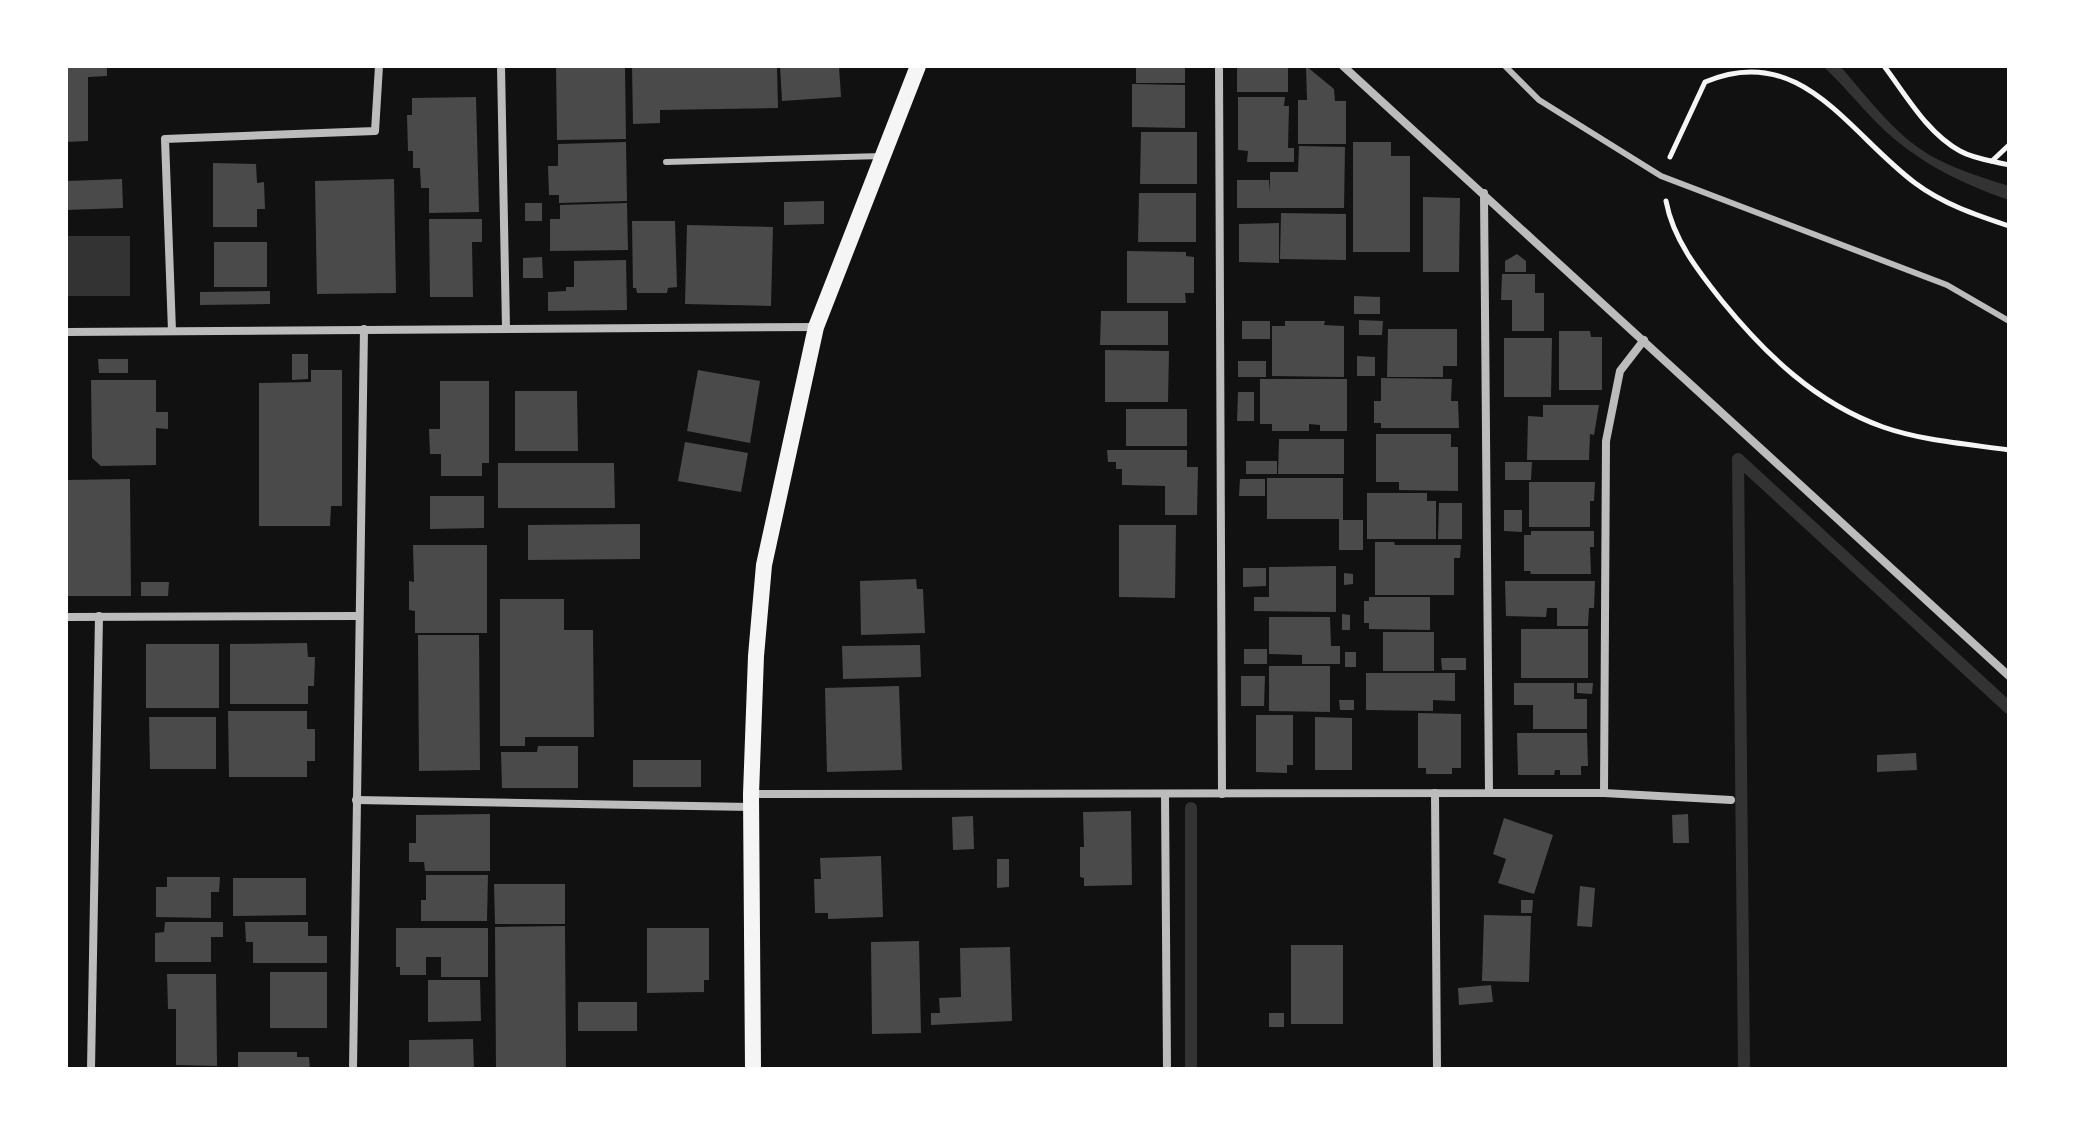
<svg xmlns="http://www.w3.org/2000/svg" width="2075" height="1135" viewBox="0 0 2075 1135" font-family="Signika,sans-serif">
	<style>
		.water { fill: #333 }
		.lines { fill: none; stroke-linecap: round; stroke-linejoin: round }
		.stream { stroke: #333; stroke-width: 12 }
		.building { fill: #4a4a4a }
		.path { stroke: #f5f5f5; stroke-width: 5 }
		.service { stroke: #bcbcbc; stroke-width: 6 }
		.minor { stroke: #bcbcbc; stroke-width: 8 }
		.secondary { stroke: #f5f5f5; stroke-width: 16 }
	</style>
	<rect width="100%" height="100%" fill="#111"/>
	<g class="water">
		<path d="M1823,66h17c29,33 59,75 99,94 22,11 47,19 70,26v14c-49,-17 -92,-38 -130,-75 -19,-19 -36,-40 -56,-59z"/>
		<rect x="66" y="236" width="64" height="60"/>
	</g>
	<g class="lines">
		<g class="stream">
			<path d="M1191,808v261"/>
			<path d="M1744,1069l-6,-610 271,249"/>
		</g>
	</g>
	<g class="building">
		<path d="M66,66h41v10l-19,1v64l-22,1z"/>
		<path d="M556,66h69l1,73 -69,1z"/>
		<path d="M632,66h145l1,42 -118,2v13l-27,1z"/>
		<path d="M780,66h59l2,31 -59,4z"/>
		<rect x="1136" y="66" width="49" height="17"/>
		<rect x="1237" y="66" width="51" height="26"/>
		<path d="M1306,66l28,23 1,12h11v43h-48v-44h9z"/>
		<path d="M1132,84l53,1v43l-53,-1z"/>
		<path d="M476,97l3,115 -50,1v-25h-8l-1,-20h-7v-17h-5l-1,-36h5v-17z"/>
		<path d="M1238,97h47l-1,9h5l-1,42h6v14h-47l1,-11 -10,-1z"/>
		<path d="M1141,132h56v52h-57z"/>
		<path d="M626,142l1,59 -68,2v-8h-10l-1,-29h10v-22z"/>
		<path d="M1353,142h38v14h19v96h-57z"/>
		<path d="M1299,146l46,1 -1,61h-107v-28h32l1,13v-21h28z"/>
		<path d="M213,163l43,1 1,19 7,-1 1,27h-8v18h-44z"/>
		<path d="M122,179l1,29 -57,2v-29z"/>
		<path d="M394,179l2,114 -79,1 -2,-113z"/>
		<path d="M1139,193h57v49h-58z"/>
		<path d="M1423,197l37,1 -1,74h-36z"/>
		<path d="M824,201v23l-40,1v-23z"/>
		<rect x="525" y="203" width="17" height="18"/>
		<path d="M627,203l1,47 -78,1v-32h10v-14z"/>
		<path d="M1281,213l65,1v46l-66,-1z"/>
		<path d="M429,219h53v23h-10l1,55h-43z"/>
		<path d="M632,221h43l2,66 -9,1 -1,5h-30l-1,-5h-3z"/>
		<path d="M1279,223v40l-40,-1v-38z"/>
		<path d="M687,225l86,2 -2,79 -86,-2z"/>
		<rect x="214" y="242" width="53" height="45"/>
		<path d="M1127,251l59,1v4l8,1v36h-9l1,10h-59z"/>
		<path d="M1517,254l9,7v11h-21v-11z"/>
		<path d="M542,257l1,21h-20v-20z"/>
		<path d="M626,260l1,50 -79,1v-19l18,-1v-4h8v-26z"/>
		<path d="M1502,274h33v19h9v38h-32v-31h-11z"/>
		<path d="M270,291v13l-70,1v-13z"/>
		<path d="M1354,296l26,1v17h-26z"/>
		<path d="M1101,311h67v34h-68z"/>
		<path d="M1359,320l24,1 -1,14h-23z"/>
		<rect x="1242" y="321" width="28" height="18"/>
		<path d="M1285,321h40l-1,4 20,1v51l-72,-1v-50h13z"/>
		<path d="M1388,329h69v37h-14v11h-56z"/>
		<path d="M1559,331h31l1,6h11v53h-43z"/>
		<path d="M1504,338h48l-1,59h-47z"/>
		<path d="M1105,350l64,1 -1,51h-63z"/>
		<path d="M292,354h16v25l-16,1z"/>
		<path d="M1357,356l18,1v19h-18z"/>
		<path d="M98,359h30v14h-29z"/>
		<rect x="1238" y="361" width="28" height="16"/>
		<path d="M311,370h31v136h-11l-1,20h-71v-143l52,-1z"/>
		<path d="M698,370l62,11 -10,62 -63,-12z"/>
		<path d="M1381,378l71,1 -1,22h7l1,27h-78v-5h-7v-22h7z"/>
		<path d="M1260,379h87v52h-27v-6l-11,-1v7h-37v-7h-12z"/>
		<path d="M91,380h65v32h12v17l-12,-1v37l-55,1 -9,-8z"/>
		<path d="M440,381h49v82h-7v13h-41v-22h-11l-1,-25h11z"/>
		<path d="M515,391h62l1,60h-63z"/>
		<path d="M1238,392h16v29h-17z"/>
		<path d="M1543,405h56l-5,30 -4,-1 -1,26h-62l1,-44 15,1z"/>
		<rect x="1126" y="409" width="61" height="37"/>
		<path d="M1376,434h75v13h7v44l-59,-1v-8h-23z"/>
		<path d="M1279,439h65v35h-66z"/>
		<path d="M685,442l63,11 -7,39 -63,-11z"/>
		<path d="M1107,450h80v17h11l-1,48h-32v-29l-43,-1v-16h-6v-7h-8z"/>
		<rect x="1246" y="461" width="31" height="13"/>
		<path d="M1505,462h27l-1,18h-26z"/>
		<path d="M498,463h116l1,45h-117z"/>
		<path d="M1267,478h76v42h20v30h-24v-31h-72z"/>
		<path d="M130,479l1,117h-65v-116z"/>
		<path d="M1240,479h25v17h-26z"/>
		<path d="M1529,482h66l-1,19h-4v26h-61z"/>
		<path d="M1367,493h60v8h9v38h-69z"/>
		<path d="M430,496h54v32l-54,1z"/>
		<path d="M1439,503h23v36h-24z"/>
		<path d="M1504,510h18v22l-18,-1z"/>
		<path d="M640,524v35l-112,1v-35z"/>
		<path d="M1119,525h57l-1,73 -56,-1z"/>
		<path d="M1531,531h63v16h-4l1,27h-60l-1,-3h-6v-36h7z"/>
		<path d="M1375,542h19l1,3h66l-1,13h-6v37h-79z"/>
		<path d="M413,545h74v88h-72v-22l-6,-1v-29l5,1z"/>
		<path d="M1336,566v46l-82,-1v-14h15v-30z"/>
		<path d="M1243,568h23v18l-23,1z"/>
		<path d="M1344,573l9,1v10l-9,1z"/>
		<path d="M916,579l1,10h6l2,44 -64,2 -1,-54z"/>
		<path d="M1505,581h90l-1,27h-5l-1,18h-31v-18h-10l-1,9 -40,-1z"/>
		<path d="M141,582h28l-1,14h-27z"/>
		<path d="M1369,597h61v33l-61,-1v-6h-5v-22h5z"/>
		<path d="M500,599h64v31h29l1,107h-69v9h-25z"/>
		<path d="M1342,614l8,1v15h-8z"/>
		<path d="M1269,617h61l1,29h9v18h-38v-9l-33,-1z"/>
		<rect x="1521" y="629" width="67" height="49"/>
		<rect x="1383" y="632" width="51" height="39"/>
		<path d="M418,635h61l1,135 -61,1z"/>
		<path d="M307,643l1,14h7l-1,29h-6v18h-78v-60z"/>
		<rect x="146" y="644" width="73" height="64"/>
		<path d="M920,645l1,32 -78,2 -1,-33z"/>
		<rect x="1244" y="649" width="23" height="15"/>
		<rect x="1345" y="652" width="11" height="15"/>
		<path d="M1441,658h25v12h-24z"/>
		<path d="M1269,666h61v46l-61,-1z"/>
		<path d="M1366,673h89v28l-22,-1v11l-67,-1z"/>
		<path d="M1241,676h24l-1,30h-23z"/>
		<path d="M1514,683h60v16h13v30h-54v-24h-19z"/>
		<path d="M1577,683h16l-1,11 -15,-1z"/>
		<path d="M899,686l3,84 -75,2 -2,-84z"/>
		<path d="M1339,700h15v10h-14z"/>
		<path d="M228,711h79v18h8v32h-8v16h-78z"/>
		<path d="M1418,713l43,1v54h-9v6h-26v-6h-8z"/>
		<path d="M1256,715h37v50h-6v8l-31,-1z"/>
		<path d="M149,717h67v52h-66z"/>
		<path d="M1315,717l37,1v52h-37z"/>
		<path d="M1517,733h70l1,33h-7v9h-21v-5h-5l-1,5h-36z"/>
		<path d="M538,746h40v42h-76l-1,-36h36z"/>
		<path d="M1916,753l1,17 -40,2v-17z"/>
		<rect x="633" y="760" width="68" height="27"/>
		<path d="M1131,811l1,74 -48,1v-8l-4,-1v-30h4l-1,-35z"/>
		<path d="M490,814v57h-65l-1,-9h-15v-19h7v-28z"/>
		<path d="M1688,814l1,29h-16l-1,-28z"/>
		<path d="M973,816l1,33 -21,1 -1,-33z"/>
		<path d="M1504,818l49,17 -19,59 -36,-11 8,-24 -13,-5z"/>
		<path d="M881,856l2,61 -55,2v-6h-13l-1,-34h7l-1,-21z"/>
		<path d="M997,859h12v28l-12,1z"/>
		<path d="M426,875h62l-1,46h-66v-21h5z"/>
		<path d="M167,877h53l-1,15h-8v26l-55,-1v-30h11z"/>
		<path d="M233,878h73v37l-73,1z"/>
		<path d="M494,884h71v40h-70z"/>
		<path d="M1580,886l15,2 -3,39 -15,-1z"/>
		<path d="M1521,900h12l-1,13h-11z"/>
		<path d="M1484,915l47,1 -2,66 -47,-1z"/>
		<path d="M165,922h58v15h-12v25h-56v-29l9,-1z"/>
		<path d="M245,922h63v14h19v27h-74v-21h-7z"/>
		<path d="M565,926l1,143h-70l-1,-142z"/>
		<path d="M396,928h92v49h-47v-20h-15v18h-26v-8h-4z"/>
		<path d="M647,928h62v52h-5v12l-57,1z"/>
		<path d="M919,941l2,92 -49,1 -1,-92z"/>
		<rect x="1291" y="945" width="52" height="79"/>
		<path d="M1010,947l2,74 -81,4v-12h9l-1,-15 22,-1 -1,-49z"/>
		<rect x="270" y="972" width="57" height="56"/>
		<path d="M167,974h49l1,92 -41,-1v-56h-8z"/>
		<path d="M428,980h52l1,41 -53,1z"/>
		<path d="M1491,985l2,17 -34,3 -1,-17z"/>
		<rect x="578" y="1002" width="59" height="29"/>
		<rect x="1269" y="1013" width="15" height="14"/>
		<path d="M473,1039l1,30h-65v-29z"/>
		<path d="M238,1052h59v5h12l1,12h-72z"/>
	</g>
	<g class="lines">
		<g class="path">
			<path d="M1884,66c22,29 43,67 76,85 14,8 33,10 49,14"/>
			<path d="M1670,157l35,-75c96,-41 143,51 210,101 28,21 61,32 94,43"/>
			<path d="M1992,161l17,-16"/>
			<path d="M1666,201c7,38 32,70 56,100 44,54 94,102 161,126 40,14 85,17 126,23"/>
		</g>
		<g class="service">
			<path d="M1505,66l34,34 122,76 286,109 62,36"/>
			<path d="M666,162l216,-6"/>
		</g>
		<g class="minor">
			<path d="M501,66l5,262"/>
			<path d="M1219,66l3,728"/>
			<path d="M1343,66l666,610"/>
			<path d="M172,331l-7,-192 210,-8 4,-65"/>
			<path d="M66,332l750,-5"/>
			<path d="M66,617l293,-1"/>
			<path d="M1435,793l2,276"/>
			<path d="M1489,793h115l2,-352 14,-70 24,-31"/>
			<path d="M1604,793l127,7"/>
			<path d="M751,794l738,-1 -5,-600"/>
			<path d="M1165,794l2,275"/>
			<path d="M356,800l395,7"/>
			<path d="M91,1069l8,-453"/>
			<path d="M353,1069l11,-740"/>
		</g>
		<path class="secondary" d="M753,1069l-2,-275 5,-138 8,-91 52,-238 102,-261"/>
	</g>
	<rect width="2075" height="1135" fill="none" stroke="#ffffff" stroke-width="136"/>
</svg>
